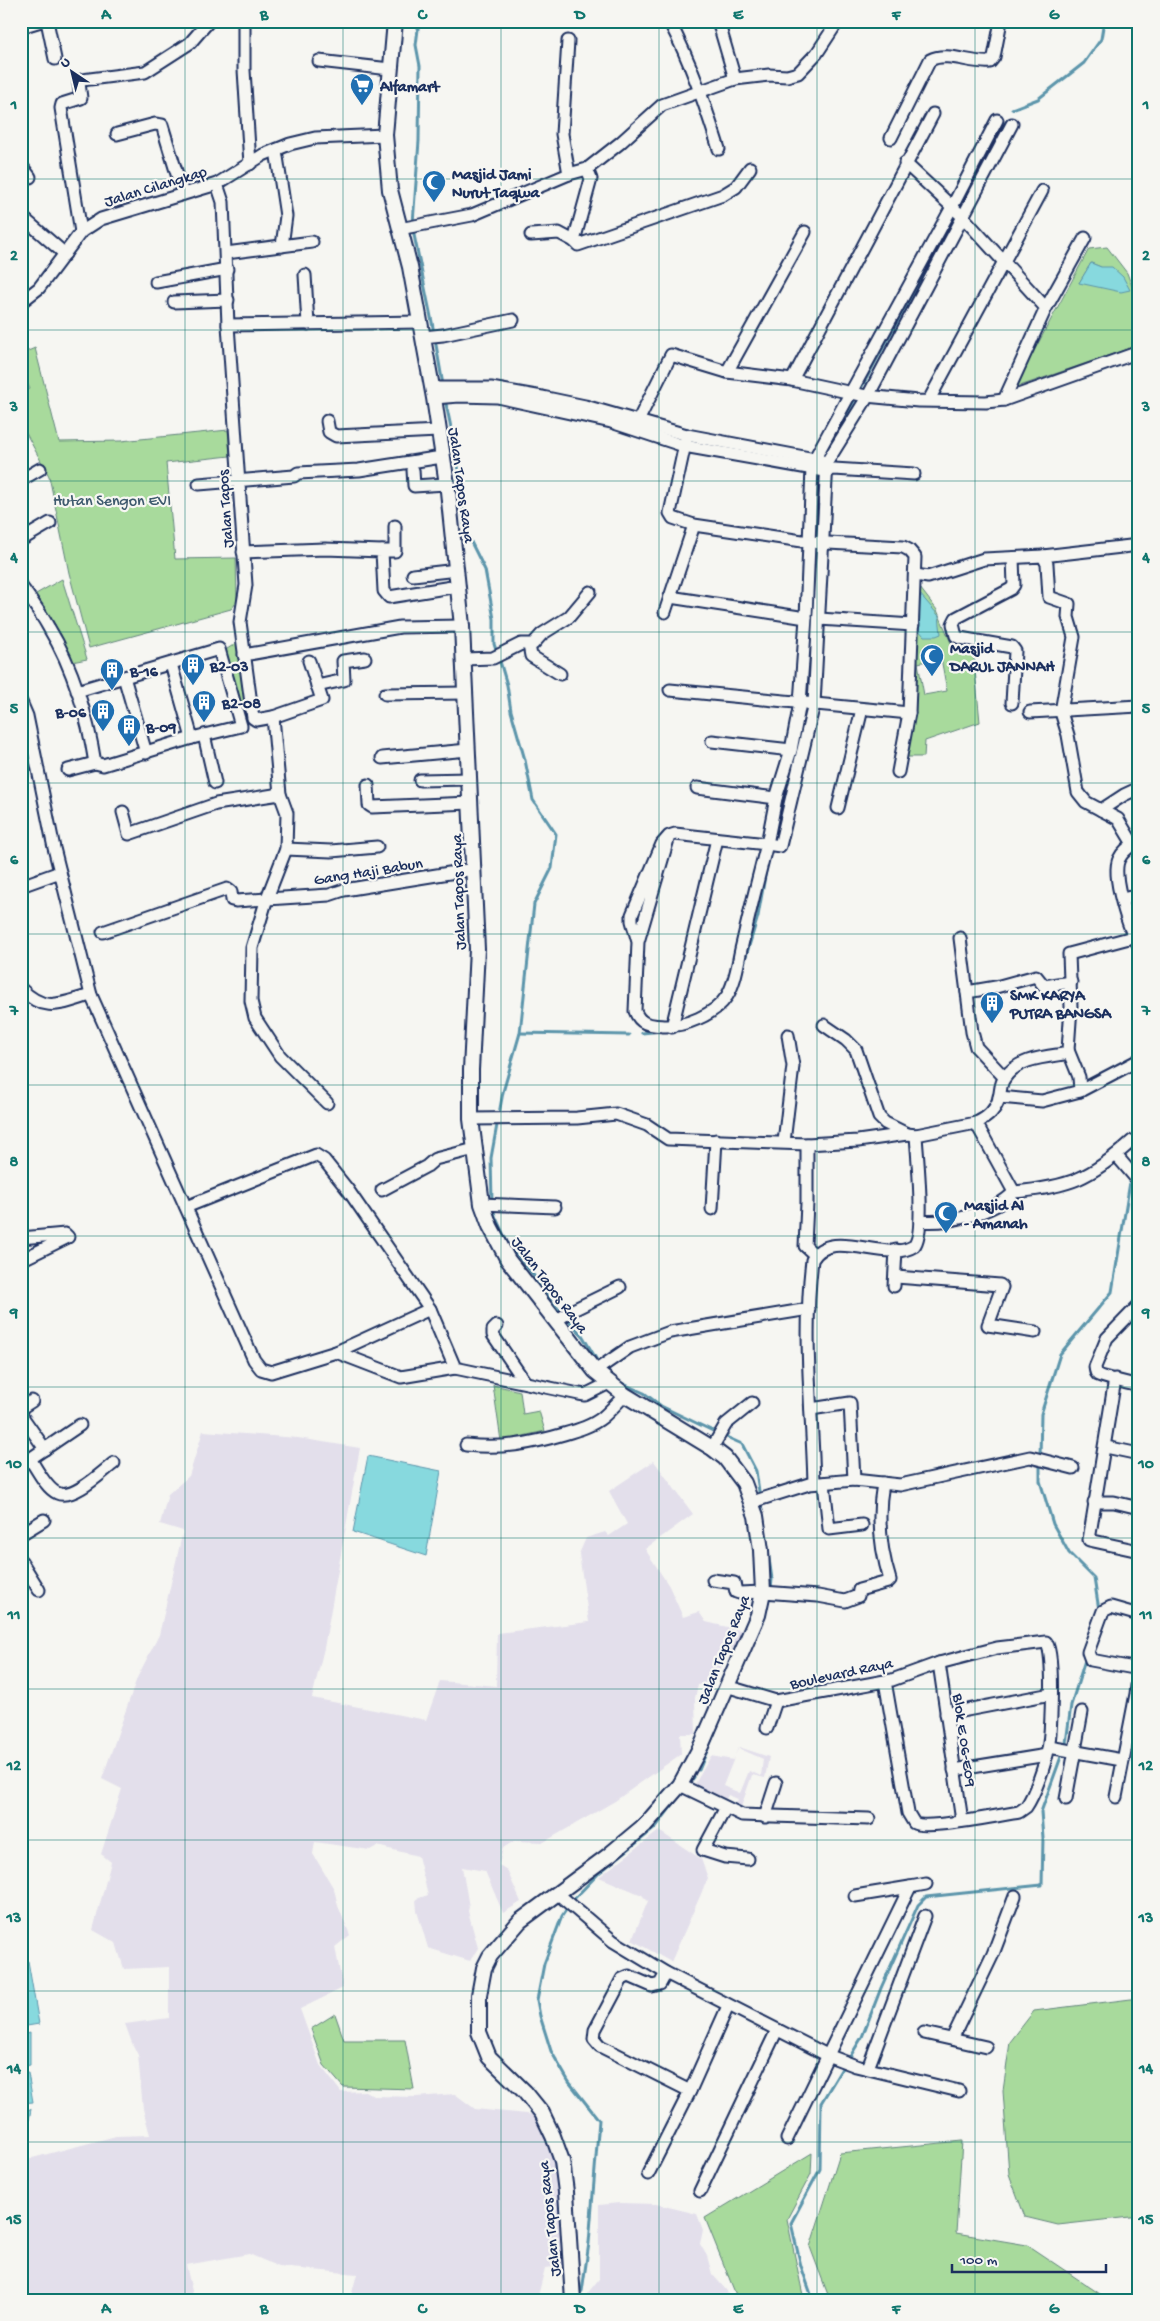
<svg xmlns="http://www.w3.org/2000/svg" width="1160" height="2321" viewBox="0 0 1160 2321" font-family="'Gochi Hand',sans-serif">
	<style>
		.built { fill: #e3dfeb; fill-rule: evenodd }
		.green { fill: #a8da9c; stroke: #62847d; fill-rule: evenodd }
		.water { fill: #87d9de; stroke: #5c95ab }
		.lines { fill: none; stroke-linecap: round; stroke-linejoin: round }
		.stream { stroke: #5c95ab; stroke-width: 3 }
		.minor-casing { stroke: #1b2f5e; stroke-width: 15 }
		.major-casing { stroke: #1b2f5e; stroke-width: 18 }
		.minor { stroke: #f6f6f2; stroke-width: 11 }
		.major { stroke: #f6f6f2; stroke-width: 14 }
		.grid { fill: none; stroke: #0f766e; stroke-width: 1; stroke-opacity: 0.55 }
		.labels { text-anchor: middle; stroke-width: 4.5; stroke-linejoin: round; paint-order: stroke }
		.poi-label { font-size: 16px; font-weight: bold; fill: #1b2f5e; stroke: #f6f6f2; text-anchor: start }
		.street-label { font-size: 16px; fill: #1b2f5e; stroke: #f6f6f2 }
		.park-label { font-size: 16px; fill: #3e5a6e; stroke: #f6f6f2 }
		.neatline { fill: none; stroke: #0f766e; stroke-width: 2 }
		.grid-label { font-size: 16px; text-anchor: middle; font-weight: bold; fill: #0f766e }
	</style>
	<rect width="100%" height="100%" fill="#f6f6f2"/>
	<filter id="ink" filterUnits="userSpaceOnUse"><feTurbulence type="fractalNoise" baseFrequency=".02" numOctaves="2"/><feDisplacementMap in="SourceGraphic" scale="10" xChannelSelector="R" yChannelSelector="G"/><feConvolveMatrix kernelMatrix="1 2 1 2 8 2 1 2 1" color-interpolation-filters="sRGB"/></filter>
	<g filter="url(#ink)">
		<g class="built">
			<path d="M203,1431l95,7 62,10 -36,200 -12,50 114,22 14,-39 56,5 1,-53 92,-11 -10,-68 7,-16 19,-6 4,4 18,-12 -18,-33 45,-30 39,53 -48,35 24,37 14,31 16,-5 7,10 38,9 -32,51 -14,3 -3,13 1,36h-16l1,20 -66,47 -71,41 -30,-1 -11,7 -4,17 8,5 14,32 -18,11 -18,-42 -23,-4 7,40 -1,4 10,37 -8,13 -42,-13 -11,-37 -1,-12 12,-4 -10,-39 -41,-10 -7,4 -55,-8 -2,12 21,35 4,17 12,29 -15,12 8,41 -43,21 20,56 21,27 24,-1 9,5 42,1 39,-3 20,15 62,6 15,34 6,29 6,88 -19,2 -8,32h-187l7,-26 -78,-7 -30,-13 -63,11 8,35h-173v-139l95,-25 34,-1 -7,-26 -5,-54 -6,-12 -7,-19 44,-6v-51l-45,2 -8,-26 -23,-13 18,-68 -10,-8 21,-65 -20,-10 35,-101 22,-43 24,-104 -23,-7 8,-30 21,-18z"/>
			<path d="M739,1747l30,10 -4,21 -13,-3 -12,35 -48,-21 19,-33 22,4zM738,1748l25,11 -2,17 -12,-5 -9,22 -17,-7zM728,1795l10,4 -4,9 -10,-5z"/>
			<path d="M659,1831l42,28 7,19 -37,84 -39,-22 16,-39 -6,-6 -43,-18z"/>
			<path d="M619,2203l37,1 41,10 6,16 -3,14 7,12 5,18 15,17 2,9h-143v-5l13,-16v-74z"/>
		</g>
		<g class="green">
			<path d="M1107,247l20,26 12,32v40l-125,43 75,-139zM1091,263l10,4 -22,16z"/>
			<path d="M35,348l24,94 62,-1 107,-11 2,26 -64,7 9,96 61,-1 1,44 -6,7 -142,39 -20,-75 -20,-97 -28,-52v-31l9,-4 -9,-19v-16z"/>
			<path d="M62,579l25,80 -15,3 -11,-27 -25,-41z"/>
			<path d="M917,584l20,26 14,33 22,6 7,73 -55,19 -1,16h-17l8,-85zM941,658l6,33 -23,4 -6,-32z"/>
			<path d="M238,642l11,73 -8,1 -17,-65z"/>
			<path d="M493,1385l27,6 3,23 16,-3 6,20 -44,10z"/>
			<path d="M1139,1998v218l-81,9 -33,-8 -16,-43 -6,-83 7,-49 24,-31z"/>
			<path d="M335,2014l9,26h61l9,49 -71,-2 -19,-22 -13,-36z"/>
			<path d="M962,2141l-6,92 71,12 82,55h-279l-20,-53 30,-94z"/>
			<path d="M812,2153l-1,21 -24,45 17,81h-66l-33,-82z"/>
		</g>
		<g class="water">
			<path d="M1091,263l10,4h11l11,10 7,13 -9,2 -42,-9z"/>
			<path d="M919,593l20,23 2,18 -5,2h-12l-8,-9z"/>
			<path d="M368,1456l73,15 -15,85 -73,-24z"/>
			<path d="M28,1961l11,63 -18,3v-65z"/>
			<path d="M30,2033v32l-9,2v-32z"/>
			<path d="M28,2073l5,29 -12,1v-29z"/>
			<path d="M31,2109l-5,29 -5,1v-28z"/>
		</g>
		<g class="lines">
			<g class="stream">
				<path d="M1012,109l26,-10 46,-36 17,-24 3,-18"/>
				<path d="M413,223l6,-82 1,-75 -4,-21 3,-24"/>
				<path d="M413,230l19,92 11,63"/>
				<path d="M445,399l12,57 8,74 20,40 9,49v25l3,9"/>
				<path d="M823,458l183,-336"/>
				<path d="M812,644l2,-89"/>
				<path d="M802,721l8,-33"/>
				<path d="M773,840l14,-57"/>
				<path d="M743,966l15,-50 9,-51"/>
				<path d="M520,1033l109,2"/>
				<path d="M642,1033l21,-2"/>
				<path d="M492,1201l-1,-43 12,-66 17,-59 14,-129 18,-36 4,-34 -23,-34 -8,-40 -14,-49 -4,-26 -8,-27"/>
				<path d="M493,1207l2,9 12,26 35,44 10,16 30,33 16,27"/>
				<path d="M605,1369l12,12 27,12 17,13 56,27"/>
				<path d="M722,1435l20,9 14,27 16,108 -1,10"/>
				<path d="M1040,1457l1,-43 19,-60 52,-62 18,-110 9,-16"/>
				<path d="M1040,1463v18l13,43 16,29 25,25 5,32"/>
				<path d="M766,1608l4,-13"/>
				<path d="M699,1770l23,-55"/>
				<path d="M687,1786l7,-9"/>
				<path d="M848,2060l14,-23 19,-49 37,-83 8,-8 116,-12 1,-47 -2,-26 25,-69 5,-38 15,-48"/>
				<path d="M578,2295l4,-4 7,-48 10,-123 -30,-38 -18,-31 -11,-35 -3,-16 7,-36 18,-48 10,-15 28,-29 55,-44 25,-33"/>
				<path d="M813,2300l-12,-34 -10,-43 29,-54 1,-66 23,-38"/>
			</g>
			<g class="minor-casing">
				<g id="minor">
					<path d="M47,21l8,38"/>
					<path d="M244,21v49l6,94"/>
					<path d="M669,21c22,41 36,84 50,128"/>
					<path d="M718,21l17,58"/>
					<path d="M21,27l20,-6"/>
					<path d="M568,41l-6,93 7,40"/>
					<path d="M319,61l71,8"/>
					<path d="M997,120l-45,87 -137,251 -3,10 -6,150 -6,85 -9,47 -15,48 -9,46 13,2 34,-142 13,-242 41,-66 144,-272"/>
					<path d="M117,134l38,-10 7,1 21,69"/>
					<path d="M891,138l39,-78c17,-9 41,4 60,2l4,-5 7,-36"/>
					<path d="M276,150l10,66 -4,30"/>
					<path d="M905,163l58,54 83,91"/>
					<path d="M21,165l9,12"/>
					<path d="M587,169l4,10 -17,62 4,4 145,-50 13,-8 14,-19"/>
					<path d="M217,184l6,18 5,123 18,260 -6,37 13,96 3,2 17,-3 49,-17 -13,-39"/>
					<path d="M21,216l44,38"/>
					<path d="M399,229l73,-14 97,-41 18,-5 33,-26 42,-38 73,-26 34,-4 18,1 11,-3 19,-20 21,-32"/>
					<path d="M81,232l-20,-124 1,-4 19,-6 -2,-15 3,-3 63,-8 45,-29 19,-22"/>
					<path d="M531,235l28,-2 15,8"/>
					<path d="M226,253l86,-11"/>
					<path d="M305,275l3,49"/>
					<path d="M156,282l71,-13"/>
					<path d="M21,302l18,-14 42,-56 20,-13 116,-35 46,-29 27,-11 25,-6 70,-3"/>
					<path d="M174,302l54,-2"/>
					<path d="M228,325l192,-3"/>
					<path d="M423,337l20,-2 70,-15"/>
					<path d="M727,372l78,-140"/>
					<path d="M792,380l141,-266"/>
					<path d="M432,388h59l51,9 43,9 102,29 133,25"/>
					<path d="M434,398l25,-2 38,1 114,25 73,24 141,25 9,-2 80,5"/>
					<path d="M929,400l113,-209"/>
					<path d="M1004,400l42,-92 39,-70"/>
					<path d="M327,421l2,11 7,4 102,-5"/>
					<path d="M638,421l33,-66 56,17 65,8 74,16 52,5 68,1 18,-2 135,-48"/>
					<path d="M687,435l-17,78 3,5 21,7 115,17 94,5 6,3 6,7 -6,156 -11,59"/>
					<path d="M413,470l1,16 32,-2"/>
					<path d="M21,480l19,-11"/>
					<path d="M199,484l95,-8 4,-3 61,-3 83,-13"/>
					<path d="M694,525l-24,72 136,21"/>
					<path d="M21,540l29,-17"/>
					<path d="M382,551h13v-25"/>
					<path d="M243,552l82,-3 57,2 2,40 5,6 69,-11"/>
					<path d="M1043,556l96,-11"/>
					<path d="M413,575l44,-5"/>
					<path d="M916,575l12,2 56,-18 59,-3 4,8 2,33 20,7 -1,13 6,20 -13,75 7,23 10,57 8,10 32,17 15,25"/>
					<path d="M21,586c10,14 20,27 28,42 24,39 39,90 46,135l8,2 89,-27 49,-12 -22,-77 -142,42"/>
					<path d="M665,612l5,-15"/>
					<path d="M819,619l94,6"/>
					<path d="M529,645l2,11 29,18"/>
					<path d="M244,655l156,-28 62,-1"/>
					<path d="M464,659l29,-1 28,-14h12l9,-10 27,-17 21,-25"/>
					<path d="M171,664l21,74"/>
					<path d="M124,677l22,76"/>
					<path d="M317,686l27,-6 -1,-19 22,-3"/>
					<path d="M670,690l239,23"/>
					<path d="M385,694l81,-1"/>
					<path d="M21,702l6,14 27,132 37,147 163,365 7,9 10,3 65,-20 94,-43"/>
					<path d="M1012,703l3,-52 -3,-4 -52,-9 -4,-2 -3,-12 3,-6 55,-29 3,-4 -1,-27"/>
					<path d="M1030,712l109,-6"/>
					<path d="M273,717l7,77 7,19 -1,36 -19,49 -15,50 -1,53 4,17 25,38 47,47"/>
					<path d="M204,735l11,48"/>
					<path d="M712,741l79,9"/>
					<path d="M382,758l86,-8"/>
					<path d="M68,770l27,-7"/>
					<path d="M420,780l50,-1"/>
					<path d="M368,785l1,20 3,2 99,-4"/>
					<path d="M697,788l79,10"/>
					<path d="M838,808l24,-99"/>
					<path d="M1101,810l23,-15 15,-7"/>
					<path d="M123,812l6,22 87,-30 64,-10"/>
					<path d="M1139,840c-8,6 -16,10 -20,19 -8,16 10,72 20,86"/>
					<path d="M286,849l45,2 46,-4"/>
					<path d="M21,886l39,-14"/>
					<path d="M1122,899l17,-4"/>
					<path d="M103,932l124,-43 4,3 1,8 4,1 93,-6 15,-5 130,-21"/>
					<path d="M960,938l12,94 4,15 28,30"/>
					<path d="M638,942l-6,-21v-6l30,-71 7,-8 6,-2 92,10c-9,34 -17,67 -25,101 -4,16 -6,37 -15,51 -12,19 -43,31 -64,30 -13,-1 -23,-1 -28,-15l3,-69 31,-106"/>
					<path d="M21,989c25,25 40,14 70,6"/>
					<path d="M967,992l29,-5 40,-11 8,10 27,-4"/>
					<path d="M824,1025l22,15 10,10 23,67 6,6 22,11"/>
					<path d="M672,1027l45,-188"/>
					<path d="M1080,1091l59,-31"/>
					<path d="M999,1097l43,4 38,-10 -1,-14 -11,-27"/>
					<path d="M471,1119l106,-1 39,-4 31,11 21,14 139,5 51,-3 49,-7 9,1"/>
					<path d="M784,1142l9,-76 -5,-31"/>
					<path d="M807,1144v59l-2,43 10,9"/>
					<path d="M1116,1155l23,27"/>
					<path d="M382,1190l45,-24 8,-7 40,-10"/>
					<path d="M1014,1192l-38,-69c11,-5 20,-13 23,-25 2,-7 1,-14 5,-19 12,-20 39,-22 60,-25l4,-4 3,-43 -2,-53 64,-17 6,-4"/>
					<path d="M1014,1192c55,-5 76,-13 118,-51"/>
					<path d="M482,1204l73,3"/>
					<path d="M186,1207l130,-52 8,5 24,30 82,119 25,59 124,26 6,1 24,-12"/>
					<path d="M712,1209l4,-69"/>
					<path d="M920,1221c28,3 75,-8 94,-29"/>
					<path d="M21,1238l44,-4 3,3 -47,23"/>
					<path d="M896,1277l104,8 2,2 -14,38 47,7"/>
					<path d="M894,1286l2,-36"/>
					<path d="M1139,1305l-32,33 -12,29c1,5 0,5 3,8 3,2 34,9 41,11"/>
					<path d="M556,1321l15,-10 49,-24"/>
					<path d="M497,1326l-4,4v5l32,47"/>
					<path d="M336,1352l65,25 54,-9"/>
					<path d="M595,1371l35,-24 40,-15 139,-23"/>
					<path d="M1115,1379l-26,161 50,11"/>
					<path d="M21,1408l11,-7"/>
					<path d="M811,1409l39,-6 4,77"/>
					<path d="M21,1415l24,34"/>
					<path d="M466,1445c35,4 64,-1 98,-11 14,-4 28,-8 39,-17 8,-7 15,-15 22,-22"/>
					<path d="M1106,1447l33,7"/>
					<path d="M712,1448l14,-24 26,-21"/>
					<path d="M30,1459c7,10 16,29 27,34 16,8 45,-21 57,-30"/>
					<path d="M21,1465l59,-40"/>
					<path d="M814,1483c-2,-74 -11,-148 -2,-223 18,-34 74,4 102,-14 12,-13 3,-90 2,-111l60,-12"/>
					<path d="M824,1483l5,46 33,-4"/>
					<path d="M752,1502l57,-18 45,-4 46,5 130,-28 43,11"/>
					<path d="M1094,1502h20l25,6"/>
					<path d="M21,1534l23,-14"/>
					<path d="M21,1561l18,29"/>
					<path d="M713,1580l21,3 2,9 3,1 24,-1 55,4 27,5 13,-5 1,-6 29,-8 2,-2c-10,-32 -13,-64 -7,-97"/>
					<path d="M1139,1615l-28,-8 -8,4 -15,41 3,8 48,9"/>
					<path d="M939,1663l23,158"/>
					<path d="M726,1686l50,15 109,-20 7,-1 47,-17 58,-15 49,-6c9,8 5,92 2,107 -3,16 -13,45 -22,58l-7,5c-17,3 -94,18 -105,11l-6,-10 -23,-132"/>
					<path d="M946,1714l105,-20"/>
					<path d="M767,1728l9,-27"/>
					<path d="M1049,1747l73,13"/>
					<path d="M954,1770l93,-15"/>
					<path d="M680,1785l62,30 127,4"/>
					<path d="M1116,1797l20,-103 3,-25"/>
					<path d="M1066,1799l16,-87"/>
					<path d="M725,1809l-22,41 22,7 23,2"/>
					<path d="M765,1817l11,-34"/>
					<path d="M557,1893l56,48 53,32 161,82 29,11 103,25"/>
					<path d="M855,1896l55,-9"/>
					<path d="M666,1973l-6,11 -8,2 -23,-10 -7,3 -27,51 -1,9 6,7 90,45"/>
					<path d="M924,2033l62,14"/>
					<path d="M952,2039l41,-85 22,-58"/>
					<path d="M868,2068l57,-152"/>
					<path d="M787,2139l123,-252 16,-3"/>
					<path d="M648,2174l42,-83 38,-85"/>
					<path d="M700,2191l77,-161"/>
				</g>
			</g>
			<g class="major-casing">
				<path id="major" d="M395,21l-10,114 5,55 20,77 24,131 14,93 14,135 15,323 -6,121v49l11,85 8,22 18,34 87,111 30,24 87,53 13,10 19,25 12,33 5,34 2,42 -5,23 -57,131 -21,39 -35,40 -36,30 -89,66 -30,35 -6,12 -5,27v37l10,25 36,35 17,21 11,23 9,25 4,31 7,108"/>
			</g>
			<use href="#minor" class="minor"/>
			<use href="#major" class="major"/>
		</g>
	</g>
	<path class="grid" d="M185,21v2279M343,21v2279M501,21v2279M659,21v2279M817,21v2279M975,21v2279M21,179h1118M21,330h1118M21,481h1118M21,632h1118M21,783h1118M21,934h1118M21,1085h1118M21,1236h1118M21,1387h1118M21,1538h1118M21,1689h1118M21,1840h1118M21,1991h1118M21,2142h1118"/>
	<defs>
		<g id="supermarket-pin" transform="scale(1.25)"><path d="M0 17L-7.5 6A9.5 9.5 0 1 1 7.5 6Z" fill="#1f6fb2" stroke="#f6f6f2"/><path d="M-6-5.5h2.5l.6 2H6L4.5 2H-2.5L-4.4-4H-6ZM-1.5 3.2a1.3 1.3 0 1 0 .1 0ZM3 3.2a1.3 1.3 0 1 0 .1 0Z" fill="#fff"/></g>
		<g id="mosque-pin" transform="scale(1.25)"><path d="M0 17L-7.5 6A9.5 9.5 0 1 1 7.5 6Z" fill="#1f6fb2" stroke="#f6f6f2"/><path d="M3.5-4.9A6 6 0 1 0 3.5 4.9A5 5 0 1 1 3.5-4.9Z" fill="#fff"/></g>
		<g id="building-pin" transform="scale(1.25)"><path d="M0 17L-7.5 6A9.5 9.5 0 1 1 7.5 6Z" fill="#1f6fb2" stroke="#f6f6f2"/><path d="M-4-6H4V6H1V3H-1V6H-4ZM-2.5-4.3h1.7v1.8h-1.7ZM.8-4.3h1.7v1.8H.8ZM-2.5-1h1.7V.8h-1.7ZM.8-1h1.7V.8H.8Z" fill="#fff"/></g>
	</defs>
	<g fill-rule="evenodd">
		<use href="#supermarket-pin" x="362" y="85"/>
		<use href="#mosque-pin" x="434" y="182"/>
		<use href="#mosque-pin" x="932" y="656"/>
		<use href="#building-pin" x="193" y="665"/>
		<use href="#building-pin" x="112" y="670"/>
		<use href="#building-pin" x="204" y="702"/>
		<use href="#building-pin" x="103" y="711"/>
		<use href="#building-pin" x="129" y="726"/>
		<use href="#building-pin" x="992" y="1003"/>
		<use href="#mosque-pin" x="946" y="1213"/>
	</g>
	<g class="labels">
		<g class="poi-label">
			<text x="380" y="91">Alfamart</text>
			<text x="452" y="179">Masjid Jami<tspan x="452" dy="18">Nurut Taqwa</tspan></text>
			<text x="950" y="653">Masjid<tspan x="950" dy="18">DARUL JANNAH</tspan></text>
			<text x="210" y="671">B2-03</text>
			<text x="130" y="676">B-16</text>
			<text x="222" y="708">B2-08</text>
			<text x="86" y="717" text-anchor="end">B-06</text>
			<text x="146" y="732">B-09</text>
			<text x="1010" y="1000">SMK KARYA<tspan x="1010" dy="18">PUTRA BANGSA</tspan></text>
			<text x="964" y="1210">Masjid Al<tspan x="964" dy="18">- Amanah</tspan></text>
		</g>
		<g class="street-label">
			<text transform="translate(155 185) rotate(-17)" y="6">Jalan Cilangkap</text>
			<text transform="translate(463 485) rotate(82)" y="6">Jalan Tapos Raya</text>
			<text transform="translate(224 509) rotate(-94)" y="6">Jalan Tapos</text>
			<text transform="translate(368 870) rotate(-9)" y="6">Gang Haji Babun</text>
			<text transform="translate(457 892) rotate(-92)" y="6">Jalan Tapos Raya</text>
			<text transform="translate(551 1284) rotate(53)" y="6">Jalan Tapos Raya</text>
			<text transform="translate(722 1649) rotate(-68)" y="6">Jalan Tapos Raya</text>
			<text transform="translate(841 1672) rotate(-12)" y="6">Boulevard Raya</text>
			<text transform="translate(966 1740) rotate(82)" y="6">Blok E 06-E09</text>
			<text transform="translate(548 2219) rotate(-96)" y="6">Jalan Tapos Raya</text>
		</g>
		<g class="park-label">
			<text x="112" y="505">Hutan Sengon EVI</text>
		</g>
	</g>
	<rect width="1160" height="2321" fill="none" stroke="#f6f6f2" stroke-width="55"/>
	<g transform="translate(72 72) rotate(325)" stroke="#f6f6f2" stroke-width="4" paint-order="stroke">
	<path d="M0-4L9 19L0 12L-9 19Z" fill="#1b2f5e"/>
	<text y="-8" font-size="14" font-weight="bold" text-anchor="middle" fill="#1b2f5e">U</text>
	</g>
	<path d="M952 2264v8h154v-8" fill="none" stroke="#1b2f5e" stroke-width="2.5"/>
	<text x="960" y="2264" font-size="15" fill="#1b2f5e" stroke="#f6f6f2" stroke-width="4" paint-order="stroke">100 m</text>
	<rect x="28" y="28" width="1104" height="2266" class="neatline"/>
	<g class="grid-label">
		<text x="106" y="19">A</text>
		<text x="264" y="19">B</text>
		<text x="422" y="19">C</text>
		<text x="580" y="19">D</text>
		<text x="738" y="19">E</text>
		<text x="896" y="19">F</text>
		<text x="1054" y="19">G</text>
		<text x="14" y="109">1</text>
		<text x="1146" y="109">1</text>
		<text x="14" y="260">2</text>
		<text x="1146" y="260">2</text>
		<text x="14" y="411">3</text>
		<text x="1146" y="411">3</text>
		<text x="14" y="562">4</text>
		<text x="1146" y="562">4</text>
		<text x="14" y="713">5</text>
		<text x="1146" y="713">5</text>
		<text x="14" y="864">6</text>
		<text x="1146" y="864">6</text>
		<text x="14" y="1015">7</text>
		<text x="1146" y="1015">7</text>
		<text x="14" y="1166">8</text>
		<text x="1146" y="1166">8</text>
		<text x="14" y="1317">9</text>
		<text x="1146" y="1317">9</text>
		<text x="14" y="1468">10</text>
		<text x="1146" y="1468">10</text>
		<text x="14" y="1619">11</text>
		<text x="1146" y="1619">11</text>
		<text x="14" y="1770">12</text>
		<text x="1146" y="1770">12</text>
		<text x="14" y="1922">13</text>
		<text x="1146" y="1922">13</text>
		<text x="14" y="2073">14</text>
		<text x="1146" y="2073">14</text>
		<text x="14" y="2224">15</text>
		<text x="1146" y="2224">15</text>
		<text x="106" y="2313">A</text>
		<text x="264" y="2313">B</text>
		<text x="422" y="2313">C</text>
		<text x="580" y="2313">D</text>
		<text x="738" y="2313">E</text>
		<text x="896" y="2313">F</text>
		<text x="1054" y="2313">G</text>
	</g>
</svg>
